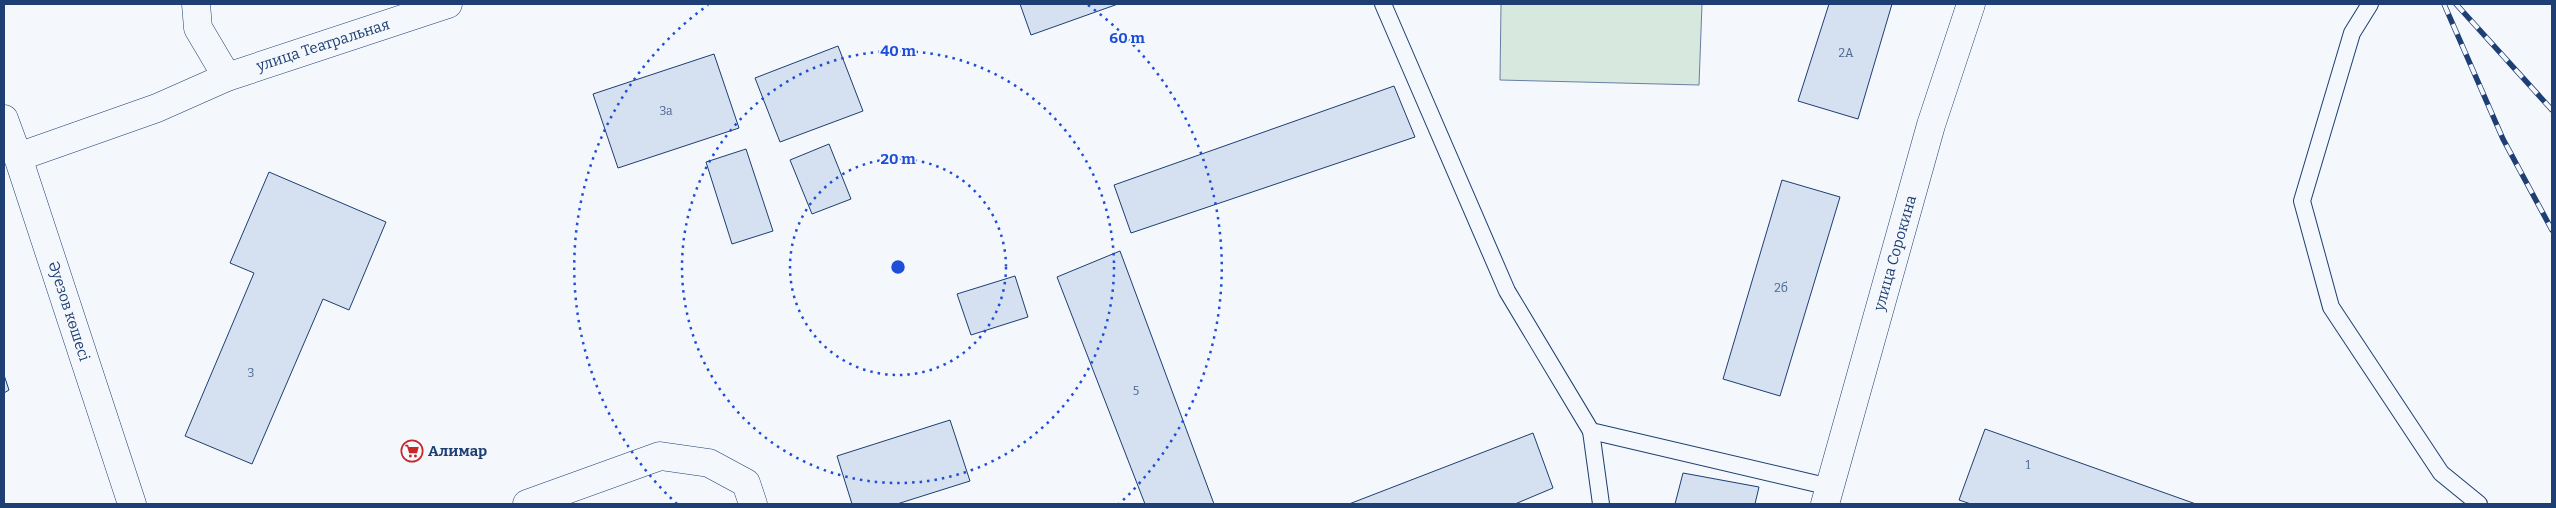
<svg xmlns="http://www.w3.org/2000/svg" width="2556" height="508" viewBox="0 0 2556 508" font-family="Bitter,serif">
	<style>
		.green { fill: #d7e8df; stroke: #687fa3 }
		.building { fill: #d5e0f0; stroke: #1d3f73 }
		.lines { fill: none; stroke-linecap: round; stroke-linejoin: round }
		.service-casing { stroke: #1d3f73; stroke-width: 18 }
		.minor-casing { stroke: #1d3f73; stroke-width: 29 }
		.service { stroke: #f4f7fb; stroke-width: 16 }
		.minor { stroke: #f4f7fb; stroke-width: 28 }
		.rail-casing { stroke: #1d3f73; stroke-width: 5.5 }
		.rail { stroke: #f4f7fb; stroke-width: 4; stroke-dasharray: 11; stroke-linecap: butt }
		.ring { fill: none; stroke: #1d4ed8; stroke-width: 2.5; stroke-dasharray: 2.5 5 }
		.labels { text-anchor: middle; stroke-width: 4; stroke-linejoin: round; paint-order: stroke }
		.number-label { font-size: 12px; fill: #4b6792 }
		.street-label { font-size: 15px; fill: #1d3f73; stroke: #f4f7fb }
		.poi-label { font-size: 15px; font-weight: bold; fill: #1d3f73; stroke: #f4f7fb; text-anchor: start }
		.centre { fill: #1d4ed8; stroke: #f4f7fb; stroke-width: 2.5 }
		.ring-label { font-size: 15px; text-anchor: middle; font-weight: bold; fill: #1d4ed8; stroke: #f4f7fb; stroke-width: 4; stroke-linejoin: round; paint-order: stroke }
	</style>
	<rect width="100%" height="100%" fill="#f4f7fb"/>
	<path class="green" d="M1501,4h201l-3,81 -199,-5z"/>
	<g class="building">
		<path d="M1020,4h98l-87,31z"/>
		<path d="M1829,4h63l-34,115 -60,-18z"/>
		<path d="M838,46l25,65 -83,31 -25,-64z"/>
		<path d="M714,54l25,74 -121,40 -25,-74z"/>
		<path d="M1394,86l21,51 -284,96 -17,-48z"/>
		<path d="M829,144l22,55 -39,15 -22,-54z"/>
		<path d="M746,149l27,82 -41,13 -26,-82z"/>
		<path d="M269,172l117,50 -37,88 -26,-11 -71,165 -67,-28 69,-163 -24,-10z"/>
		<path d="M1782,180l58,17 -60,199 -57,-17z"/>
		<path d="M1120,251l94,253h-69l-88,-227z"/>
		<path d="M1015,276l13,41 -57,18 -14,-41z"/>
		<path d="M4,375l5,15 -5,3z"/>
		<path d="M950,420l20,61 -73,23h-45l-15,-48z"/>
		<path d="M1985,429l211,75h-225l-12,-4z"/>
		<path d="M1533,433l20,55 -38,16h-166z"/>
		<path d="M1683,473l76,14 -4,17h-80z"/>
	</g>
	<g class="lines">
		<g class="service-casing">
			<g id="service">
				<path d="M1383,4l124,287 84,140 239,56"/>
				<path d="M2370,4l-18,29 -50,168 29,106 110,166 38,31"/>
				<path d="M1591,431l10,73"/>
			</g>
		</g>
		<g class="minor-casing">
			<g id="minor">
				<path d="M196,4l2,24 29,49"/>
				<path d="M4,119l14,38 114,347"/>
				<path d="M18,157l139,-49 70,-31 221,-73"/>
				<path d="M527,504l133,-48 49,7 37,20 7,21"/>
				<path d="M1825,504l106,-379 40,-121"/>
			</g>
		</g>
		<use href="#service" class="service"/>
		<use href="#minor" class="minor"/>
		<g class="rail-casing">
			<g id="rail">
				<path d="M2444,4l59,135 49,91"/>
				<path d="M2456,4l96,106"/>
			</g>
		</g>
		<use href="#rail" class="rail"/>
	</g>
	<g class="ring">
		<circle cx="898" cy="267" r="108"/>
		<circle cx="898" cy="267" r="216"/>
		<path d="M677 504A324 324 0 0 1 708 5M1088 5A324 324 0 0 1 1119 504"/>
	</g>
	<defs>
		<g id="supermarket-ring" transform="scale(1.125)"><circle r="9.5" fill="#f4f7fb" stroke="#c62828" stroke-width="1.5"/><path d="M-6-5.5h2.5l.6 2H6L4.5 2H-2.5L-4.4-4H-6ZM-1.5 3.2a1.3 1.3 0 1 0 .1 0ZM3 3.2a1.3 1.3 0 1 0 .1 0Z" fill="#c62828"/></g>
	</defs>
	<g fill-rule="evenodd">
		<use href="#supermarket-ring" x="412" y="451"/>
	</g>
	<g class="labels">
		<g class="number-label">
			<text x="1846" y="57">2А</text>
			<text x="666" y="115">3а</text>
			<text x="1781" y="292">2б</text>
			<text x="251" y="377">3</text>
			<text x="1136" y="395">5</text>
			<text x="2028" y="469">1</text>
		</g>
		<g class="street-label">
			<text transform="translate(323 45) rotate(-18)" y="5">улица Театральная</text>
			<text transform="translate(1895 253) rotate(-74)" y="5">улица Сорокина</text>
			<text transform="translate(69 311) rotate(72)" y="5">Әуезов көшесі</text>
		</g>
		<g class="poi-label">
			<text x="428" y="456">Алимар</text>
		</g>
	</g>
	<circle cx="898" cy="267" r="8" class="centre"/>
	<g class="ring-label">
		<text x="1127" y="43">60 m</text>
		<text x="898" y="56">40 m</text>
		<text x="898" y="164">20 m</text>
	</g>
	<rect width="2556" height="508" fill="none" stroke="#1d3f73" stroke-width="10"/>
</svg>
